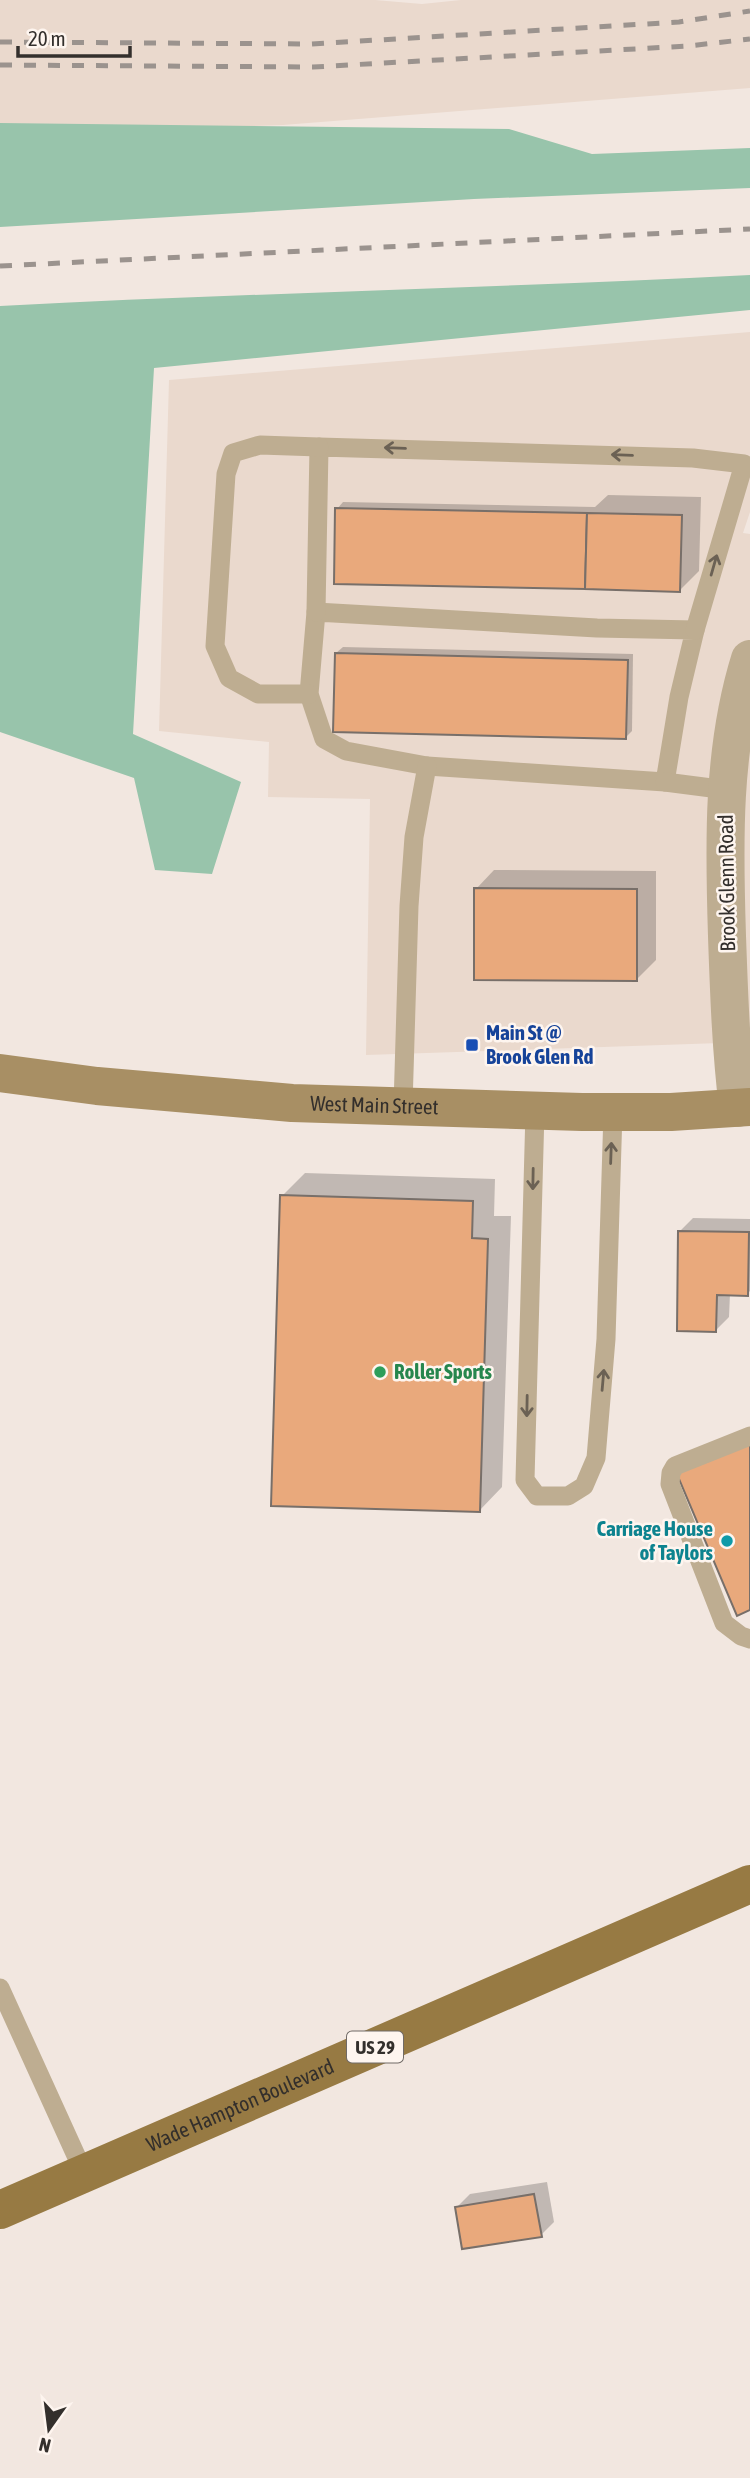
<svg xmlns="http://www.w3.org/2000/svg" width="750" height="2478" viewBox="0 0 750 2478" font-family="'Asap Condensed',sans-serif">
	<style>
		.built { fill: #ead9cd }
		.green { fill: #98c4ab }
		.shadow { fill: #0003 }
		.building { fill: #e9a97c; stroke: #786f69; stroke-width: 2 }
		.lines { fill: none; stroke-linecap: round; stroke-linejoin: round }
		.lane { stroke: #bead91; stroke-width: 19 }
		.street { stroke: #bead91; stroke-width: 38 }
		.secondary { stroke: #a88f64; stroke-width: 38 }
		.primary { stroke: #977a43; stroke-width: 38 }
		.rail { stroke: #9b938e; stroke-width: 5; stroke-dasharray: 12 12; stroke-linecap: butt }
		.oneway { stroke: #6b6154 }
		.transit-dot { fill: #1a4fb4; stroke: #fef5ef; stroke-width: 2.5 }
		.leisure-dot { fill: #2e9e5b; stroke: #fef5ef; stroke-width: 2.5 }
		.culture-dot { fill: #0f9aa8; stroke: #fef5ef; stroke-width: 2.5 }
		.labels { text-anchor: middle; stroke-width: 5; stroke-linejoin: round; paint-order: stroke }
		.shield { fill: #fef5ef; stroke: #706a66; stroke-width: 2 }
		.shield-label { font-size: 19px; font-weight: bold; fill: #332f2c }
		.street-label { font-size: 21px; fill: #332f2c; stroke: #fef5ef }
		.transit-label { font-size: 21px; font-weight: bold; fill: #164399; stroke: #fef5ef; text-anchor: start }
		.leisure-label { font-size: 21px; font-weight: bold; fill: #27864d; stroke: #fef5ef; text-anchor: start }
		.culture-label { font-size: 21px; font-weight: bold; fill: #0d838f; stroke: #fef5ef; text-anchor: end }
	</style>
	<rect width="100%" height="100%" fill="#f2e7e0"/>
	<g class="built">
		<path d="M0,0h375l47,4 39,-4h289v88l-467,37 -283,10z"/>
		<path d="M750,332v180l-7,21 7,1v508l-384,13 4,-256 -102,-2 1,-55 -110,-11 10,-351z"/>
	</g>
	<g class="green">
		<path d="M0,123l509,6 83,25 158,-6v40l-276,11 -474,28z"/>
		<path d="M750,275v35l-596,58 -21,366 108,48 -29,92 -57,-4 -21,-92 -134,-46v-426c250,-13 500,-18 750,-31z"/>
	</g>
	<g class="shadow">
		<path d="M608,495l93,2 -2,74 -19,19 -343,-81 6,-7 252,5z"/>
		<path d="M343,647l290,7 -1,77 -7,7 -289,-85z"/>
		<path d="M494,870l162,1v89l-19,19 -161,-90z"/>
		<path d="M305,1173l190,6 -1,37h17l-9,271 -23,24 -197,-315z"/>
		<path d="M693,1218l57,1v72l-3,3h-17l-1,23 -13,13 -36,-99z"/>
		<path d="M547,2182l7,40 -13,13 -84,-28 13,-13z"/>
	</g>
	<g class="building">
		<path d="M335,508l252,5 -2,76 -251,-5z"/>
		<path d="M587,513l95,2 -2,77 -95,-3z"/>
		<path d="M335,653l293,7 -2,79 -293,-7z"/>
		<path d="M474,888l163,1v92l-163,-1z"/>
		<path d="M280,1195l193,6 -1,37 16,1 -8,273 -209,-6z"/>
		<path d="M678,1231l71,1 -1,64 -31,-1 -1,37 -39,-1z"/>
		<path d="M750,1441v169l-13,6 -61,-144z"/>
		<path d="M534,2194l8,43 -80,12 -7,-42z"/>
	</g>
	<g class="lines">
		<g class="lane">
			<path d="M316,612l281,16 98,2 -16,67 -14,85 -238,-16 -81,-15 -22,-12 -15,-45z"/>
			<path d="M316,612l3,-165 374,11 51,6 -49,166"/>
			<path d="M309,694h-51l-29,-16 -14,-32 11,-172 7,-21 27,-8 59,2"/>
			<path d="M665,782l62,8"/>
			<path d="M403,1106l6,-200 5,-69 13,-71"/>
			<path d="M535,1111l-10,369 12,16h31l16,-10 12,-28 10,-119 7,-227"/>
			<path d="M750,1436l-75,30 -4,7 -1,11 54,139 17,13 9,3"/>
			<path d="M0,1988l84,185"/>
		</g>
		<path class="street" d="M738,1108c-7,-57 -9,-114 -11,-172 -3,-92 -5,-187 23,-277"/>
		<path class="secondary" id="s1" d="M0,1073l97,13 195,17 290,9h89l79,-5"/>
		<path class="primary" id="s2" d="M0,2210l750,-326"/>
		<g class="rail">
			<path d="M0,42l311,2 368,-22 71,-11"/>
			<path d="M0,65l313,2 375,-21 62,-7"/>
			<path d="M0,266l750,-37"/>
		</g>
	</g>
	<defs><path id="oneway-shaft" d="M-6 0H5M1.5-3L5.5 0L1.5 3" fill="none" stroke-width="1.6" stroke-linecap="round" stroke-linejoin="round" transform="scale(1.75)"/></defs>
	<g class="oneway">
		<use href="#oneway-shaft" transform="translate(395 448) rotate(-178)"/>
		<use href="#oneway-shaft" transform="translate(622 455) rotate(-178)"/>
		<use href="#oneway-shaft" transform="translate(714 565) rotate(-74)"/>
		<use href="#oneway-shaft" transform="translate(611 1153) rotate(-88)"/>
		<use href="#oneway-shaft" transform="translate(533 1179) rotate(91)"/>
		<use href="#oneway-shaft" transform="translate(603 1380) rotate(-85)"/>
		<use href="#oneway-shaft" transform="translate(527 1406) rotate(91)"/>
	</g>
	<rect class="transit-dot" x="465" y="1038" width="14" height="14" rx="3.5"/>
	<circle class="leisure-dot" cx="380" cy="1372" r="7"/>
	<circle class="culture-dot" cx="727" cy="1541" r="7"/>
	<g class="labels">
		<rect class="shield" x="347" y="2031.5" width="56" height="31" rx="5"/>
		<g class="shield-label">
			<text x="375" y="2054">US 29</text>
		</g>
		<g class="street-label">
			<text transform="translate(727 883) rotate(-91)" y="7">Brook Glenn Road</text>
			<text dy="7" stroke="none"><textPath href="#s1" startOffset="376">West Main Street</textPath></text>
			<text dy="7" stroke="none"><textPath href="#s2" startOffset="262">Wade Hampton Boulevard</textPath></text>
		</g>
		<g class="transit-label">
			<text x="486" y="1040">Main St @<tspan x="486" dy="24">Brook Glen Rd</tspan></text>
		</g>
		<g class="leisure-label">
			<text x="394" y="1379">Roller Sports</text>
		</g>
		<g class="culture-label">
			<text x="713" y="1536">Carriage House<tspan x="713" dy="24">of Taylors</tspan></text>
		</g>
	</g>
	<g transform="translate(49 2429) rotate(194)" stroke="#fef5ef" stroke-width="5" paint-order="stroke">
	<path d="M0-5L12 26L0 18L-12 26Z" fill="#332f2c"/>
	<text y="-10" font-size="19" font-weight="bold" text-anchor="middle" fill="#332f2c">N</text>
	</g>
	<path d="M18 46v10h112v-10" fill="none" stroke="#332f2c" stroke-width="3.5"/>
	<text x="28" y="46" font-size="21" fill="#332f2c" stroke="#fef5ef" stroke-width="5" paint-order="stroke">20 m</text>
</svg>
